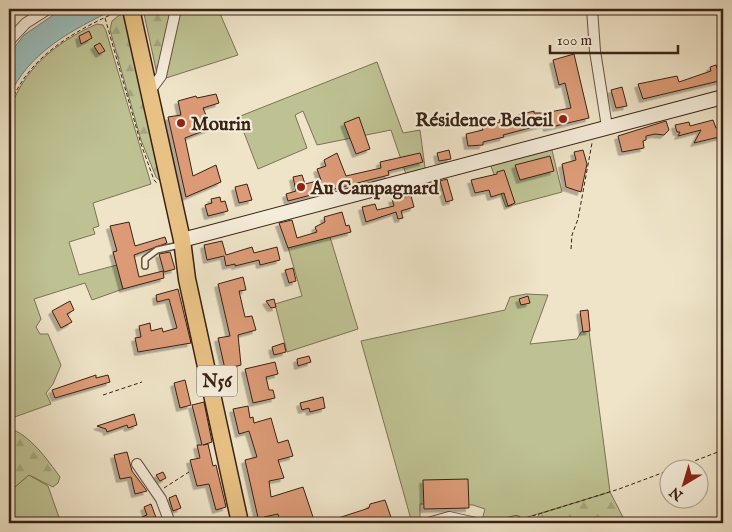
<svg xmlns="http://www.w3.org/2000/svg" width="732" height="532" viewBox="0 0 732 532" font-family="'IM FELL English',serif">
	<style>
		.grass { fill: #bec293; stroke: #7c7254 }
		.forest { fill: url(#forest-firs); stroke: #7c7254 }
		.water { fill: #9bbebb; stroke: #747f78 }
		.building { fill: #dc9b76; stroke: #392114; filter: url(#shadow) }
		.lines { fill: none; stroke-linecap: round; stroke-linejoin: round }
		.lane-casing { stroke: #665241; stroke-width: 8 }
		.street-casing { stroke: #665241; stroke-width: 12 }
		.secondary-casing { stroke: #392114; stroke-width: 16 }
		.primary-casing { stroke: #392114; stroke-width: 19 }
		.path { stroke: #392114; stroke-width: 1; stroke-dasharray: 4 2.5; stroke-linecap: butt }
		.lane { stroke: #f5eddb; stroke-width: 5 }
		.street { stroke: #f5eddb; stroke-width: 10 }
		.secondary { stroke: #f5eddb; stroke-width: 14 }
		.primary { stroke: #e8c284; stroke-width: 16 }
		.poi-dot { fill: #8f2418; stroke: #f5eddb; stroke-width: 2 }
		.labels { text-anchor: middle; stroke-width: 4.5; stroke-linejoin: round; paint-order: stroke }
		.shield { fill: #f5eddb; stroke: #715e50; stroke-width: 1 }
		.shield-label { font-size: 18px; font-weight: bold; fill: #392114 }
		.poi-label { font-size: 19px; font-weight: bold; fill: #392114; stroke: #f5eddb; text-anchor: start }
	</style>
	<defs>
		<pattern id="forest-firs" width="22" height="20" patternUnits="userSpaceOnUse" patternTransform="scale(1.25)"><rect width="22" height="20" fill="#bec293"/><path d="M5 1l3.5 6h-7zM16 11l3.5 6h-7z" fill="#a4a67e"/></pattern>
		<filter id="shadow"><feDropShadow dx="-3.5" dy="3.5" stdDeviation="0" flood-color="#0004"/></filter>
	</defs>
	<rect width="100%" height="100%" fill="#efe4c8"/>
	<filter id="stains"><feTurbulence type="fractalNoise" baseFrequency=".004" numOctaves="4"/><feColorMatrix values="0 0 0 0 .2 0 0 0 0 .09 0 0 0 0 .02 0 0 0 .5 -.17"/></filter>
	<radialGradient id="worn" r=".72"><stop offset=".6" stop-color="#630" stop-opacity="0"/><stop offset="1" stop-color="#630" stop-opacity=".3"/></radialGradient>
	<g class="grass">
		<path d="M178,9h40l20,46 -75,24z"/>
		<path d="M97,24l6,1 3,6 45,153 -58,19 6,23 -6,2 2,6 -26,8 10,33 38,-10 6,24 -31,11 -7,-17 -51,16 7,20 -5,8 4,7h8l13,31 -8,19 -7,9 5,11 -42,15v-305c12,-44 47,-72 88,-90z"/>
		<path d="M377,62l26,71 17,-3 6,45 -18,5 -17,-50 -74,15 -14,-34 -8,4 12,33 -49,21 -20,-52z"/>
		<path d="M550,142l12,50 -56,15 -18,-49z"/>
		<path d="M330,237l28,92 -71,23 -12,-48 27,-8 -14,-49z"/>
		<path d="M526,294l22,1 -18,49 47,-5 4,-7 8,-1 21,161 -102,31h-23l-2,-7 2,-7 -12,-4 -53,-1v19h-8l-51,-182 144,-31 5,-13z"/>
		<path d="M29,475l19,11 13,37h-52v-31z"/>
	</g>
	<g class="forest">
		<path d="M143,9h31l-16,70z"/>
		<path d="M123,12l4,13 33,156 -4,-4 -15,-37 -31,-110 2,-9z"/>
		<path d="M9,428c21,7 38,31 51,49l-2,6 -5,4 -24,-12 -20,17z"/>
		<path d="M610,492l16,31h-91l4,-9z"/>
	</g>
	<path class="water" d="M62,9h53c-41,20 -87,43 -106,88v-43l15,-19z"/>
	<g class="building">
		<path d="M89,31l3,7 -11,6 -2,-8z"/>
		<path d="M100,43l5,8 -6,3 -5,-8z"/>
		<path d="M574,54l15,64 -42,10 -1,-4 -9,2 -34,9 1,2 -21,5v3l-15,1 -2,-12 17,-4 -1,-3 18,-5 -1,-2 35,-9v2h10l27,-5 -6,-25 -6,2 -6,-25z"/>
		<path d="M716,65l2,6 5,-1v10l-80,19 -5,-15 39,-8 2,6 32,-11 -1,-4z"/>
		<path d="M622,87l5,19 -11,2 -5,-18z"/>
		<path d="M216,94l3,9 -16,5 8,20 -26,10 8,38 23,-11 5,17 -35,15 -18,-80 13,-2 -3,-14 18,-5 1,2z"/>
		<path d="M359,117l11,32 -14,5 -12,-31z"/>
		<path d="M713,120l3,8 4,-1 3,9 -29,7 7,-13 -23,6 2,-4h-3l-2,-7 14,-3 1,4z"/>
		<path d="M666,121l3,9 -5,5 -9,-1 -9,2v4l-3,1 1,7 -22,4 -4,-16z"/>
		<path d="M449,150l2,9 -12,2 -2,-8z"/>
		<path d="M583,150l4,14 -6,28 -15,-5 -4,-23 14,-4 -2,-8z"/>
		<path d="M337,153l9,23 35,-8 -1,-6 40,-9 3,9 -35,9 1,4 -16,4 -85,22 -2,-7 10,-3 -3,-14 9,-2 3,9 16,-4 -4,-11 9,-3 -2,-6z"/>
		<path d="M550,156l4,15 -34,9 -5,-15z"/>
		<path d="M504,170l11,33 -7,3 -4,-13 -13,4 -2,-7 -14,3 -4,-13 26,-6v-2z"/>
		<path d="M447,179l6,21 -7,2 -6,-21z"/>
		<path d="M247,184l5,16 -13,3 -4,-16z"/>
		<path d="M411,196l3,11 -13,4 2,7 -5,1 -2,-7 -30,10 -4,-15 13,-3 2,6 17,-4 -2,-7z"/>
		<path d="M220,197l1,5 4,-1 3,10 -20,5 -3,-11 7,-2 -1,-4z"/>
		<path d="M342,212l4,14 3,-1 2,7 -63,16 -9,-25 13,-3 5,18 20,-6 -2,-5 10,-5 -1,-5z"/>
		<path d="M129,222l6,24 30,-9 2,6 -33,12 5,22 24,-6 1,7 -41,11 -10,-37 4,-1 -7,-25z"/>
		<path d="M222,241l4,14 26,-8 2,6 23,-6 3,13 -20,5 -1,-5 -24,6v-2l-9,2 -2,-10 -17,4 -3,-15z"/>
		<path d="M170,252l5,17 -11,3 -5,-18z"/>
		<path d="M293,268l3,13 -7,2 -4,-13z"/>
		<path d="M243,277l3,13 -7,1 6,26 7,-1 4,14 -18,5 3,30 -16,4 -7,-31 12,-2 -12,-52z"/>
		<path d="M178,289l13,54 -53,9 -3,-14 6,-1 -2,-11 11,-3 1,8 11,-3 1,4 14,-4 -8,-29 -12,3 -1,-7z"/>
		<path d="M528,296l2,7 -9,2 -2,-6z"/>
		<path d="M274,299l2,8 -5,1 -5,-7z"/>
		<path d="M70,301l4,9 -7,4 5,8 -11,6 -9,-17z"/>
		<path d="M588,310l2,21 -7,1 -3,-21z"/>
		<path d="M284,343l2,9 -12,3 -2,-8z"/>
		<path d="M309,356l2,6 -13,4 -1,-7z"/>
		<path d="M275,362l3,12 -12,3 3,13h4l2,8 -22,5 -8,-34z"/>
		<path d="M96,375v3l12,-3 2,7 -55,16 -3,-8z"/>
		<path d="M185,380l6,25 -11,3 -6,-25z"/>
		<path d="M323,397l2,11 -15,4 -1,-4 -7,2 -2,-7z"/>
		<path d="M204,402l8,40 -9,3 5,-1 5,22 3,-1 10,42 -10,3 -7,-26 -12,2 -7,-26 10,-2 -3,-13h5l-10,-40z"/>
		<path d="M248,406l2,12 3,-1 1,6 17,-5 7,25 10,-3 5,16 -15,4 6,18 -15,3 2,16 32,-10 12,36h-17l-1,-5 -17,5 -2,-9 -14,3 1,4 -6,1 -14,-62 12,-3 -8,-26 -10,3 -6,-25z"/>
		<path d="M134,414l3,11 -9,3 -1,-3 -20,7 -1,-3 -9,-3z"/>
		<path d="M127,452l5,19 15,20 -12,3 -4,-17 -11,2 -6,-24z"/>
		<path d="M163,472l3,6 -6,3 -4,-6z"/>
		<path d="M468,479l1,29 -45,1 -1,-29z"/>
		<path d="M176,495l5,13 -8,3 -4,-13z"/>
		<path d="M385,500l8,23h-36l-1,-3 -8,3h-19v-2l40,-13 1,-4z"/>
		<path d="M151,504l7,19h-14l-2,-6 5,-2 -3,-8z"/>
	</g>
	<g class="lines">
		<g class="lane-casing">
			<path id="lane" d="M145,266v-7l12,-9 23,-5"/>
		</g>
		<g class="street-casing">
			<g id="street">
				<path d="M592,9l3,42 12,76"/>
				<path d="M9,41l17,-18 22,-14"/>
				<path d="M150,91l11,-15 15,-67"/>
				<path d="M137,464l24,35 9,24"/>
				<path d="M428,523l21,-6 27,6"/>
				<path d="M508,523l8,-2"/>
			</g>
		</g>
		<g class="secondary-casing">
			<path id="secondary" d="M182,240l541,-143"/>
		</g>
		<g class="primary-casing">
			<path id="primary" d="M131,9l51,231 5,39 53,244"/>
		</g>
		<g class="path">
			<path d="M105,18l36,126 13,36 3,3"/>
			<path d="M9,108c17,-50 63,-76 110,-97"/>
			<path d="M571,249l1,-14 6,-16 14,-76"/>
			<path d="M103,395l39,-13"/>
			<path d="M671,470l52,-20"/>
			<path d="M164,488l25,-16"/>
			<path d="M526,518l93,-29 51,-19"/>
		</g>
		<use href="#lane" class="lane"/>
		<use href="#street" class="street"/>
		<use href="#secondary" class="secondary"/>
		<use href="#primary" class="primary"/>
	</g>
	<g class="poi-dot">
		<circle cx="563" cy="119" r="5"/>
		<circle cx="181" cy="123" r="5"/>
		<circle cx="301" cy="187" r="5"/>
	</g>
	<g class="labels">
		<rect class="shield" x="197" y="365.5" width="40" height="31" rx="4"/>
		<g class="shield-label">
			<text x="217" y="387">N56</text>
		</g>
		<g class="poi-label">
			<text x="553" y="126" text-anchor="end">Résidence Belœil</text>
			<text x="191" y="130">Mourin</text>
			<text x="311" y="194">Au Campagnard</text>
		</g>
	</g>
	<rect width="732" height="532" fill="none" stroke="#efe4c8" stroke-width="30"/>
	<rect x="10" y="10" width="712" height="512" fill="none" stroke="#392114" stroke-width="2.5"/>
	<rect x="15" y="15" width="702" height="502" fill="none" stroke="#392114"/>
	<g transform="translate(684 484) rotate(218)"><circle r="24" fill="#f5eddb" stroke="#aa9b8b"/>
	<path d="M0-4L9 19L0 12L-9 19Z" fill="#8f2418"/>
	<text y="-8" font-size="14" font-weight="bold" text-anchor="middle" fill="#392114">N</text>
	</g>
	<path d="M550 45v8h128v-8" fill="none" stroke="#392114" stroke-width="2.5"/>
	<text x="557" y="45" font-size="15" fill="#392114" stroke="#f5eddb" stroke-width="4" paint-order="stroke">100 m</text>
	<rect width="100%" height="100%" filter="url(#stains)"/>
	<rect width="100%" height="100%" fill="url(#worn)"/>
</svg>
